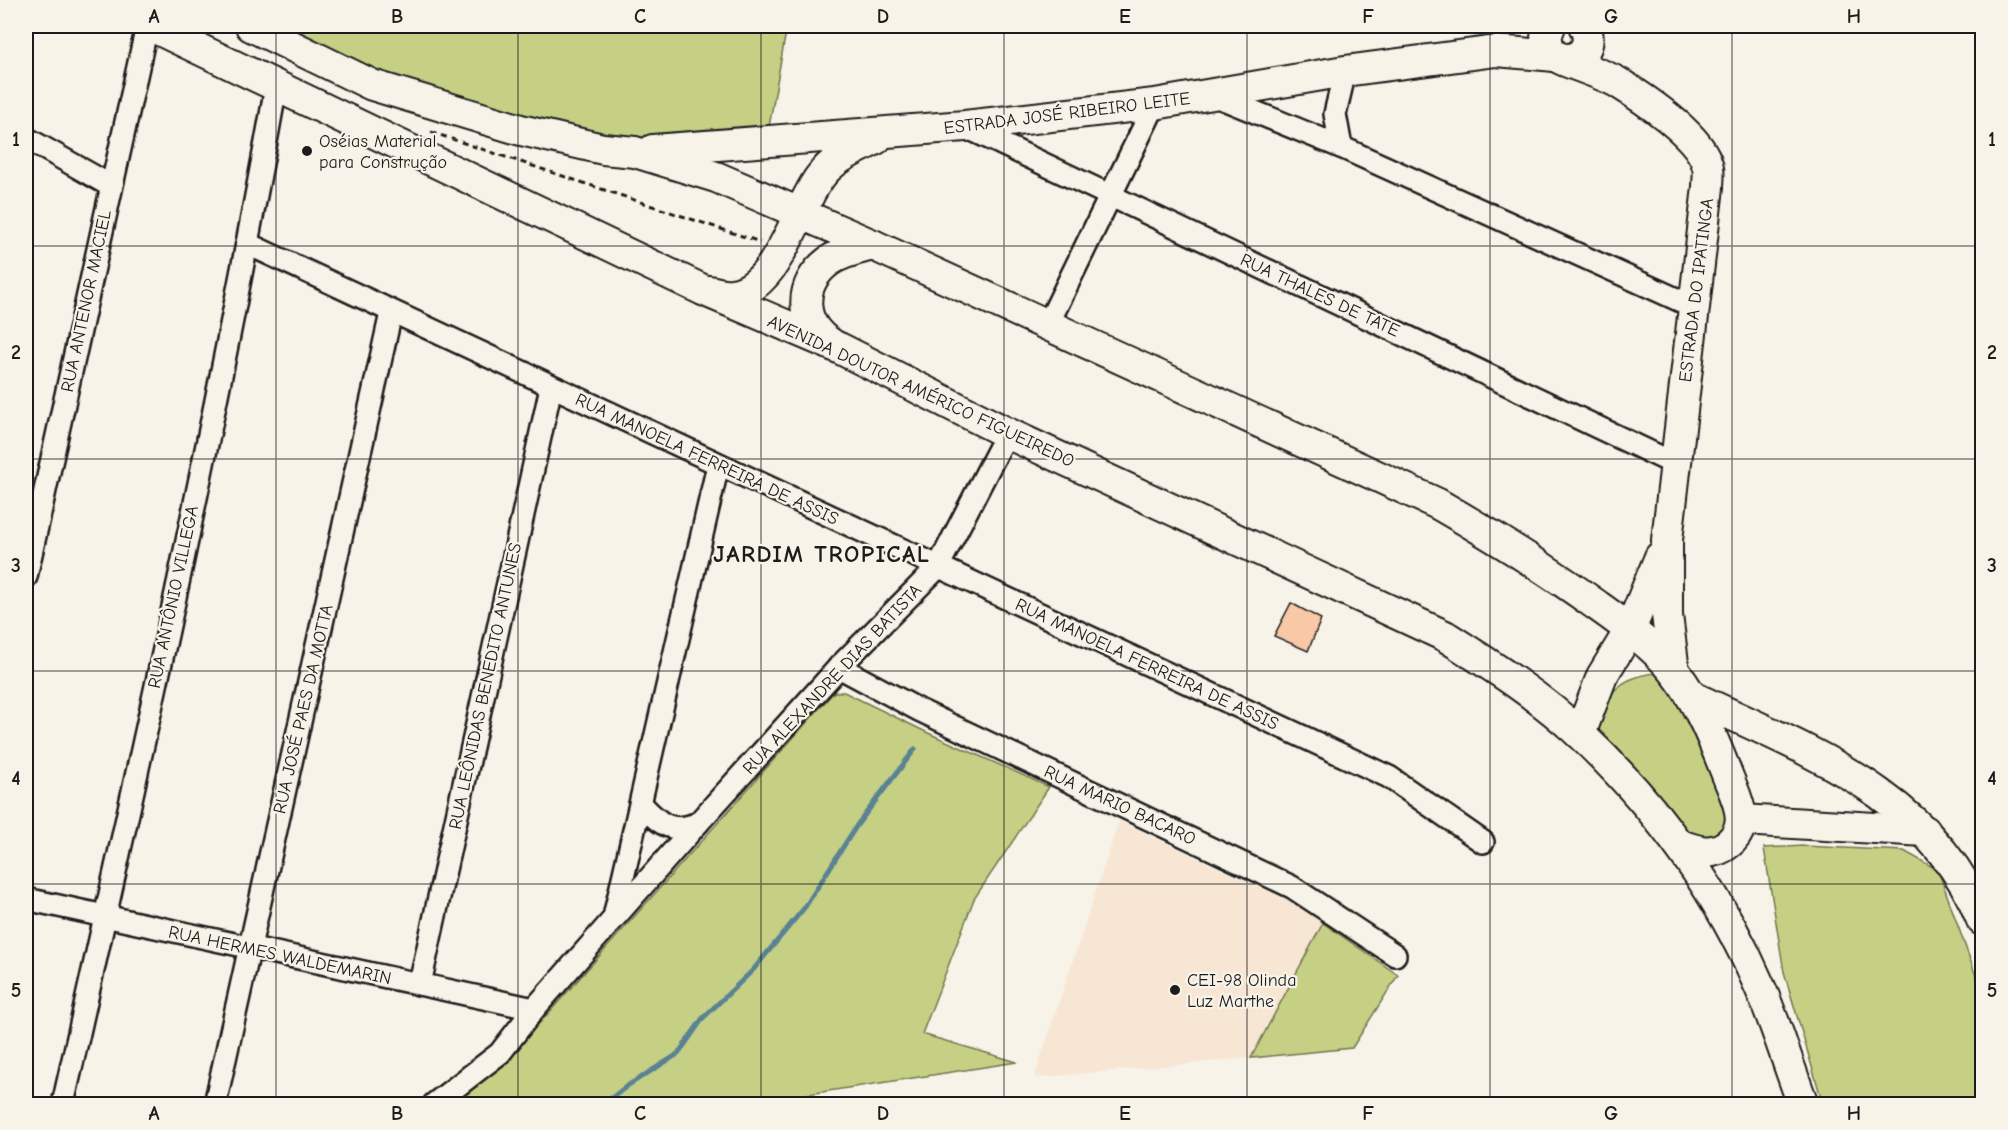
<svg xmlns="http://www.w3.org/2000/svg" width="2008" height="1130" viewBox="0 0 2008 1130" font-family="'Comic Neue',sans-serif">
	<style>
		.built { fill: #f7e6d4 }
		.green { fill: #c5d084; stroke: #707650; stroke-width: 1.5 }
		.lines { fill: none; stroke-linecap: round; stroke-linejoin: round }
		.stream { stroke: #5a8294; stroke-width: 5 }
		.building { fill: #f8c8a7; stroke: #1c1c1c; stroke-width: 1.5 }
		.street-casing { stroke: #1c1c1c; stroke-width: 26 }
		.secondary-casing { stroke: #1c1c1c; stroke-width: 34 }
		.path { stroke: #1c1c1c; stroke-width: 3; stroke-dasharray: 6 4.5; stroke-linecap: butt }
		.street { stroke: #f7f3e8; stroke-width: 21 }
		.secondary { stroke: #f7f3e8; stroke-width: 30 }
		.grid { fill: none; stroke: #1c1c1c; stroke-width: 1.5; stroke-opacity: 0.55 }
		.poi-dot { fill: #1c1c1c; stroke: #f7f3e8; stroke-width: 2 }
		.labels { text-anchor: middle; stroke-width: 4.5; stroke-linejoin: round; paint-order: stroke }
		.street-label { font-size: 18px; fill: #1c1c1c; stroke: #f7f3e8 }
		.poi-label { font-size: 18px; fill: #1c1c1c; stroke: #f7f3e8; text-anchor: start }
		.district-label { font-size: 24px; font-weight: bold; letter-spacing: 1.5px; fill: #1c1c1c; stroke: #f7f3e8 }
		.neatline { fill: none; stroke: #1c1c1c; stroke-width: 2 }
		.grid-label { font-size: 20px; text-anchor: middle; font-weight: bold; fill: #1c1c1c }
	</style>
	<rect width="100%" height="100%" fill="#f7f3e8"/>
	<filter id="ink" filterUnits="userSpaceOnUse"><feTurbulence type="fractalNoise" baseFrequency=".0167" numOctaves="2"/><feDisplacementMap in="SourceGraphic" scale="12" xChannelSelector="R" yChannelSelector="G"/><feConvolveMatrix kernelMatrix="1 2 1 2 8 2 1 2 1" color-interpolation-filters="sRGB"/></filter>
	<g filter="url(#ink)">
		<path class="built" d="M1119,821l175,82 29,20 -72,135 -217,20z"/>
		<g class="green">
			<path d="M284,26h503l-18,101 -112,13 -120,-17 -169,-56z"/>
			<path d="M1654,673c42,39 71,104 74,161l-28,13 -106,-118c14,-33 20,-50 60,-56z"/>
			<path d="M834,692h10l82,40 123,55 -75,112 -52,135 95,28 -273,42h-293l54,-42z"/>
			<path d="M1804,846l100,5 34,19 44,123v111h-159l-39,-132 -20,-124z"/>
			<path d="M1323,923l75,52 -46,73 -101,10z"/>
		</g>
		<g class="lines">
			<path class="stream" d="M604,1104l23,-18 51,-32 25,-36 50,-48 52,-63 52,-82 58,-76"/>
		</g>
		<path class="building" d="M1291,603l30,16 -13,32 -34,-15z"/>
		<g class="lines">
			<g class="street-casing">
				<g id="street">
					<path d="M1211,94l130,53 353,160"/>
					<path d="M966,127l709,337"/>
					<path d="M26,138l85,48"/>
					<path d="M1341,147l-6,-33 10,-43"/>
					<path d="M248,244l1141,533 94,65"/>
					<path d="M1048,324l107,-220"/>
					<path d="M26,577l121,-551"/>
					<path d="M839,667l80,43 373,177 103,68"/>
					<path d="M641,804c18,19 30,31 57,19"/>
					<path d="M26,899l508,110"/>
					<path d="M614,917l104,-452"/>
					<path d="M420,984l131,-597"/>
					<path d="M63,1104c76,-337 152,-676 213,-1017"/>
					<path d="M215,1104l176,-791"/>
					<path d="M434,1104l66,-51 34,-44 164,-186 141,-156 99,-100 69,-134"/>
				</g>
			</g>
			<g class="secondary-casing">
				<g id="secondary">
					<path d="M151,26l552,264 136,58 168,85 438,203c47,30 96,61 136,99 75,71 137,155 178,250 17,38 29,80 44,119"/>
					<path d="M251,26l121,59 149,45 82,19 32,3 81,25 157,68 565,259c54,31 107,64 157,100 28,20 58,41 80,68 24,31 39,69 53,105 9,23 23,47 1,66 -16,14 -33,8 -51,1"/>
					<path d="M1550,26l-4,11 4,15c20,18 48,-2 34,-26"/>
					<path d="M1561,59c18,8 39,14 56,23 26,16 82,53 90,82 3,7 1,16 1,23l-41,353v75l7,56"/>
					<path d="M653,150l312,-24 190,-22 190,-33 151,-20 59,5"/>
					<path d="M709,291c7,1 16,4 23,3 46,-5 64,-86 88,-117 13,-19 37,-28 56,-38"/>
					<path d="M830,343c-32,-21 -31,-60 -1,-82 13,-9 29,-12 44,-16"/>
					<path d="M1691,696c112,53 243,99 291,224"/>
					<path d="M1580,734l22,-58 28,-46 30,-73"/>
					<path d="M1742,820l183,11"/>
				</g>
			</g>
			<path class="path" d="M431,132l329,110"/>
			<use href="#street" class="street"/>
			<use href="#secondary" class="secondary"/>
		</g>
	</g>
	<path class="grid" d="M276,26v1078M518,26v1078M761,26v1078M1004,26v1078M1247,26v1078M1490,26v1078M1732,26v1078M26,246h1956M26,459h1956M26,671h1956M26,884h1956"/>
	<g class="poi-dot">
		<circle cx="307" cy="151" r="6"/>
		<circle cx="1175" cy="990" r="6"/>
	</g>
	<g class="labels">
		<g class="street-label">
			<text transform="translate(1067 113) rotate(-7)" y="6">ESTRADA JOSÉ RIBEIRO LEITE</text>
			<text transform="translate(1696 290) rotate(-83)" y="6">ESTRADA DO IPATINGA</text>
			<text transform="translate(1320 295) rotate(25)" y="6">RUA THALES DE TATE</text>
			<text transform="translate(86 301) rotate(-78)" y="6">RUA ANTENOR MACIEL</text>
			<text transform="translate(921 391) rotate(25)" y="6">AVENIDA DOUTOR AMÉRICO FIGUEIREDO</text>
			<text transform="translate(707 459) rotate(25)" y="6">RUA MANOELA FERREIRA DE ASSIS</text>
			<text transform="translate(173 597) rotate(-78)" y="6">RUA ANTÔNIO VILLEGA</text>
			<text transform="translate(1147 664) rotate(25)" y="6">RUA MANOELA FERREIRA DE ASSIS</text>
			<text transform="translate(832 679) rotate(-47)" y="6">RUA ALEXANDRE DIAS BATISTA</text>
			<text transform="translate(485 686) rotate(-78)" y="6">RUA LEÔNIDAS BENEDITO ANTUNES</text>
			<text transform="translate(303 709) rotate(-77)" y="6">RUA JOSÉ PAES DA MOTTA</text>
			<text transform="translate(1120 805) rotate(25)" y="6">RUA MARIO BACARO</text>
			<text transform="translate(280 955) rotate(12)" y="6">RUA HERMES WALDEMARIN</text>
		</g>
		<g class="poi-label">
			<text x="319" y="147">Oséias Material<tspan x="319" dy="21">para Construção</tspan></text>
			<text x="1187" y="986">CEI-98 Olinda<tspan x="1187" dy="21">Luz Marthe</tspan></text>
		</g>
		<g class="district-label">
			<text x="822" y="562">JARDIM TROPICAL</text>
		</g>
	</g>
	<rect width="2008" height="1130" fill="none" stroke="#f7f3e8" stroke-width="66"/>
	<rect x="33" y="33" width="1942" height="1064" class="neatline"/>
	<g class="grid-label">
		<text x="154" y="23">A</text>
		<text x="397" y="23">B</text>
		<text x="640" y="23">C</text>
		<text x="883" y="23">D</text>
		<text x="1125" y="23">E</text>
		<text x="1368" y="23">F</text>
		<text x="1611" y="23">G</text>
		<text x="1854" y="23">H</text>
		<text x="16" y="146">1</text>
		<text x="1992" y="146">1</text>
		<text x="16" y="359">2</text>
		<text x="1992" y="359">2</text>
		<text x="16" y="572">3</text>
		<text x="1992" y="572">3</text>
		<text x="16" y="785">4</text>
		<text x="1992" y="785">4</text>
		<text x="16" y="997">5</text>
		<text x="1992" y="997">5</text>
		<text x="154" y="1120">A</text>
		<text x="397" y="1120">B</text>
		<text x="640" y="1120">C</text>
		<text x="883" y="1120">D</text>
		<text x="1125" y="1120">E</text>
		<text x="1368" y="1120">F</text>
		<text x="1611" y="1120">G</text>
		<text x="1854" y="1120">H</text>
	</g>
</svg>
